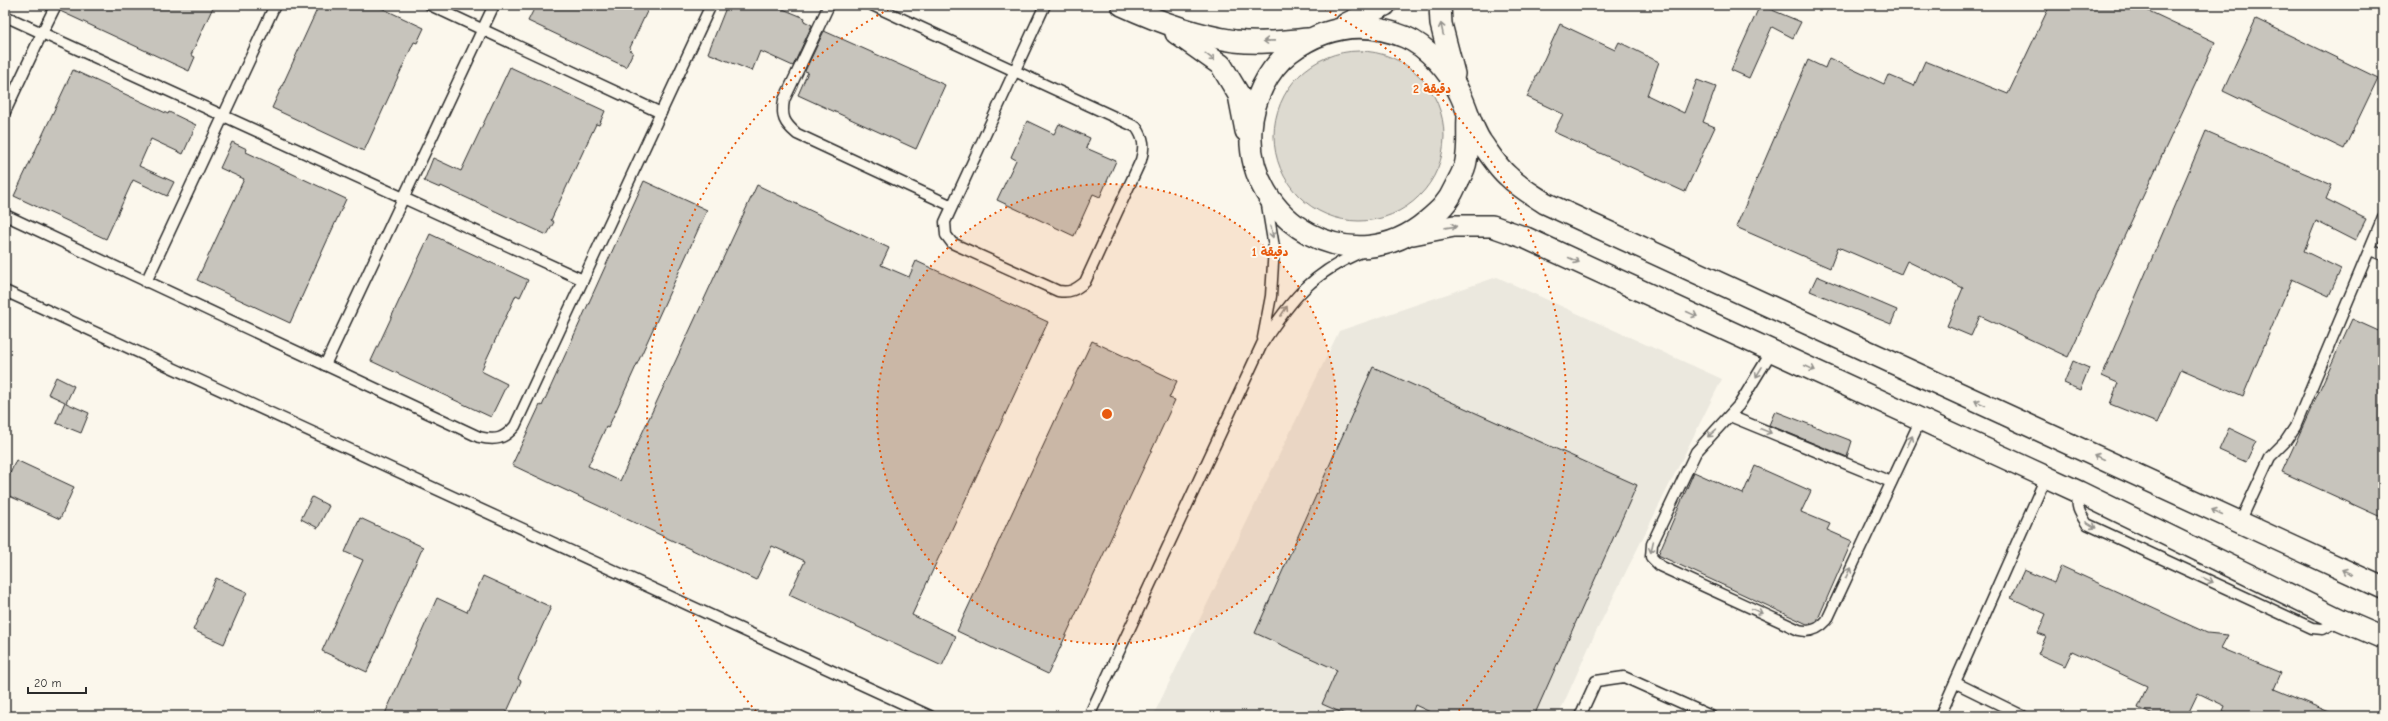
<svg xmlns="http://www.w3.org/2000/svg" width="2388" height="721" viewBox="0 0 2388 721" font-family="'Comic Neue','Playpen Sans Arabic',sans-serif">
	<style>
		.built { fill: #ebe8de }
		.green { fill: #dddad0; stroke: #84827e }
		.building { fill: #c7c4bc; stroke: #2b2b2b }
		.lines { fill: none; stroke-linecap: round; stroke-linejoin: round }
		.lane-casing { stroke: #2b2b2b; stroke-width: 13 }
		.street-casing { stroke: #2b2b2b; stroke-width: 24 }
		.lane { stroke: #fbf7ec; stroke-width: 10 }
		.street { stroke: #fbf7ec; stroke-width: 21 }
		.oneway { stroke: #93918c }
		.ring { fill: none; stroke: #e8590c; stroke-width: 2; stroke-dasharray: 2 4 }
		.centre { fill: #e8590c; stroke: #fbf7ec; stroke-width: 2 }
		.ring-label { font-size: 12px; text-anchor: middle; font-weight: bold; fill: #e8590c; stroke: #fbf7ec; stroke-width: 4; stroke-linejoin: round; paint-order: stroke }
	</style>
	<rect width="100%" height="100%" fill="#fbf7ec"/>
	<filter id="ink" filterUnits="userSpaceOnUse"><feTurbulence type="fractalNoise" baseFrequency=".025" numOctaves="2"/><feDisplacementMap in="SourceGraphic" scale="8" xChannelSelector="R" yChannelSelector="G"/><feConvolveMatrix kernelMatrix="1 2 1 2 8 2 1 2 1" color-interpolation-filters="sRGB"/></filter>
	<g filter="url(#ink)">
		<path class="built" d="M1497,277l225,102 -129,259 -35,78h-405l186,-385z"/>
		<circle class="green" cx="1359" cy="136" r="85"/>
		<g class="building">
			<path d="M62,5h152l-23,50 4,2 -6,14 -129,-60z"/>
			<path d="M319,5h56l49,23 -7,15 -3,-1 -50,109 -92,-43z"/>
			<path d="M536,5h114l-21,45 4,2 -7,15 -98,-46z"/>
			<path d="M727,5h46l32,13 -1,3 8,4 -19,41 -33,-15 -8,20 -44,-18z"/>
			<path d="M1760,5l41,17 -8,16 -21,-11 -23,51 -18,-8z"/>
			<path d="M2050,5h86l79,37 -147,315 -88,-41 -9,20 -24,-10 16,-38 -56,-27 -6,13 -63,-27 -8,21 -94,-41 72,-167 17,8 4,-10 55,26 4,-9 26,11 11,-25 83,33z"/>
			<path d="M2256,19l122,59 -34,71 -121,-58z"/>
			<path d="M1560,24l55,26 4,-8 40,20 -12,33 37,18 13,-33 19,7 -13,35 12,5 -30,65 -131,-60 9,-18 -36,-17z"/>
			<path d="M824,31l121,54 -29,64 -118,-54 10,-23 -3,-1z"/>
			<path d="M510,67l95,44 -6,14 -3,-1 -45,96 3,2 -7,13 -106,-49 -1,2 -16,-7 9,-23 28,13z"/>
			<path d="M73,70l95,44 1,-2 27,13 -13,29 -32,-15 -12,27 35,16 -7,14 -34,-16 -27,59 -92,-43z"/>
			<path d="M1027,121l27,13 5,-10 31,14 -4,10 30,13 -16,36 -7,-3 -19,42 -77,-36 19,-40 -5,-3z"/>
			<path d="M2206,131l126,54 -6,14 40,20 -11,22 -39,-20 -12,30 37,18 -12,27 -37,-17 -49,117 -62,-27 -24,54 -47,-19 8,-21 -16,-7z"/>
			<path d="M232,142l15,7 -1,3 100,47 -56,124 -93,-43 47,-101 -24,-11z"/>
			<path d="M644,181l63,29 -99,218 -2,-1 -18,39 32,15 137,-296 132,63 -8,17 28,12 7,-16 132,61 -136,293 44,21 -14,30 -153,-71 16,-34 -33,-15 -16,34 -244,-115 28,-60 2,1z"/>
			<path d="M430,234l98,46 -8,17 -4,-2 -35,76 26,13 -16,33 -120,-56z"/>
			<path d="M1817,276l80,34 -6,14 -81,-33z"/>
			<path d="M2352,319l31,14v185l-101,-46z"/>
			<path d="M1092,341l85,40 -8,17 6,2 -127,274 -91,-43z"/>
			<path d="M2073,361l16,7 -9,22 -16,-7z"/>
			<path d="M1373,367l264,118 -103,231h-95l-24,-11 -4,11h-62l-27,-12 15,-34 -82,-37z"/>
			<path d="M56,377l18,9 -8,17 23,10 -8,20 -25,-10 9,-21 -17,-8z"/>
			<path d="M1775,411l77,30 -5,16 -78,-32z"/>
			<path d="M2229,428l27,13 -10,21 -27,-12z"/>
			<path d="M16,460l58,27 -14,32 -55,-25v-9z"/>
			<path d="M1755,466l56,25 -10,21 29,12 -3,6 25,11 -35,80 -5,2 -5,1 -149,-69 36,-83 49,22z"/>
			<path d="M312,497l17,9 -11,22 -17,-9z"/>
			<path d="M360,518l63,29 -56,125 -45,-21 41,-91 -18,-8z"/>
			<path d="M2061,566l146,67 21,2 -7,13 60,25 -7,16 65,27h-105l-11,-5 2,-5 -27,-13 -11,23h-32l-17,-8 9,-22 -75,-35 -7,15 -27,-12 8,-18 -8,-3 8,-19 -35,-16 13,-28 30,13z"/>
			<path d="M483,576l68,31 -33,72 3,2 -16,35h-121l53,-118 30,14z"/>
			<path d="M216,578l31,14 -23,52 -31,-14z"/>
		</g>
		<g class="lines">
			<g class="lane-casing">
				<g id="lane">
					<path d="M56,5l-14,28 541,247"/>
					<path d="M430,5l231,108"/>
					<path d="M829,5l-45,95c-3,17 0,23 13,34l155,72"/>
					<path d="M872,5l264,122c8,11 9,19 5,33l-56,122c-10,8 -15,11 -27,9l-106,-48 -6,-8 -1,-13 100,-217"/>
					<path d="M5,16l37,17 -37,79"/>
					<path d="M5,215l474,222c17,4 25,2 36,-11l196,-421"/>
					<path d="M2370,250l13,5"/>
					<path d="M146,282l129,-277"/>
					<path d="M5,291l925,425"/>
					<path d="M1263,338l8,-42 3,-49 -8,-48"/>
					<path d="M1772,351l-33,54 -43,47 -44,92 -1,13 9,9 139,64c12,3 20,-1 28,-10l94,-201"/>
					<path d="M325,365l169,-360"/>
					<path d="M1730,416l161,66"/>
					<path d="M2079,492c-4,14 0,20 8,32l225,104 11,1 18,-9"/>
					<path d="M2240,522l30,-65 15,-15 10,-15 88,-210"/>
					<path d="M1956,683l67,33"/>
					<path d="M1089,716l173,-372c30,-46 51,-72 102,-93"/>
					<path d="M1580,716l16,-35 28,-4 87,39"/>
					<path d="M1940,716l106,-239"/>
				</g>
			</g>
			<g class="street-casing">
				<g id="street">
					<path d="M1122,5c37,17 73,30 113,36 24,3 49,0 73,-2"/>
					<path d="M1440,5l1,19 13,50"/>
					<path d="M1346,24l39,-19"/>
					<path d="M1176,33l45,32 18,30 7,36"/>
					<path d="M1468,117c-1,14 1,30 -2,44 -1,9 -7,18 -11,26 -7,16 -15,23 -28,34 -73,63 -182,2 -176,-92 2,-29 16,-59 39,-77 35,-26 74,-32 115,-15 22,9 45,35 55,57 8,16 11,33 21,48 8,11 17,26 28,35 10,10 24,18 36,26l838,385"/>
					<path d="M1413,234l41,-8h38l34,12 553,254 262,128 42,18"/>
				</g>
			</g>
			<use href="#lane" class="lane"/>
			<use href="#street" class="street"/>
		</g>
		<defs><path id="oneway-shaft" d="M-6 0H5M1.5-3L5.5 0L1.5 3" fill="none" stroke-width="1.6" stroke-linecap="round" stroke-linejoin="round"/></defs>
		<g class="oneway">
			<use href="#oneway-shaft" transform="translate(1442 29) rotate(-102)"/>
			<use href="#oneway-shaft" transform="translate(1269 41) rotate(179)"/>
			<use href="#oneway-shaft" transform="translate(1210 57) rotate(38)"/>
			<use href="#oneway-shaft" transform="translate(1451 227) rotate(-8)"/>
			<use href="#oneway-shaft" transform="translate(1272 232) rotate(81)"/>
			<use href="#oneway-shaft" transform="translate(1574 260) rotate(25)"/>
			<use href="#oneway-shaft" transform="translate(1284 311) rotate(-57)"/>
			<use href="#oneway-shaft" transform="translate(1692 314) rotate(25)"/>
			<use href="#oneway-shaft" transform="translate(1810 368) rotate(25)"/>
			<use href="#oneway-shaft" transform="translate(1759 372) rotate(121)"/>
			<use href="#oneway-shaft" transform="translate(1980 403) rotate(-155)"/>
			<use href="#oneway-shaft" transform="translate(1766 431) rotate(22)"/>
			<use href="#oneway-shaft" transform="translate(1712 433) rotate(139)"/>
			<use href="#oneway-shaft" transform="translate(1910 441) rotate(-64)"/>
			<use href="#oneway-shaft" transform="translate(2099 457) rotate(-155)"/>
			<use href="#oneway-shaft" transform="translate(2217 512) rotate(-155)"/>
			<use href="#oneway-shaft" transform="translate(2091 525) rotate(31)"/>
			<use href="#oneway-shaft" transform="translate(1652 547) rotate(103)"/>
			<use href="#oneway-shaft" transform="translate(2348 572) rotate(-155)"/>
			<use href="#oneway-shaft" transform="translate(1848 573) rotate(-65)"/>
			<use href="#oneway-shaft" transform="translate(2208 580) rotate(25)"/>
			<use href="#oneway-shaft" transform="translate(1757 611) rotate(25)"/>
		</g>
	</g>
	<circle cx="1107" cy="414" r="230" fill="#e8590c" fill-opacity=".12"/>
	<g class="ring">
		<circle cx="1107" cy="414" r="230"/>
		<path d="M760 716A460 460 0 0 1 895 6M1319 6A460 460 0 0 1 1454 716"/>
	</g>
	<circle cx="1107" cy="414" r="6" class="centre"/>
	<g class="ring-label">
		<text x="1432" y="93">2 دقيقة</text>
		<text x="1270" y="256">1 دقيقة</text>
	</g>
	<rect width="2388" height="721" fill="none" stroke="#fbf7ec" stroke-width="20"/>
	<rect x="10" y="10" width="2368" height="701" fill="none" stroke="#2b2b2b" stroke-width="1.5" filter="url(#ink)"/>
	<path d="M28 687v6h58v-6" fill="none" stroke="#2b2b2b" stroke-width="2"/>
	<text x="34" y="687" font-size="12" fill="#2b2b2b" stroke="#fbf7ec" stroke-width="3" paint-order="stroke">20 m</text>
</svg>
